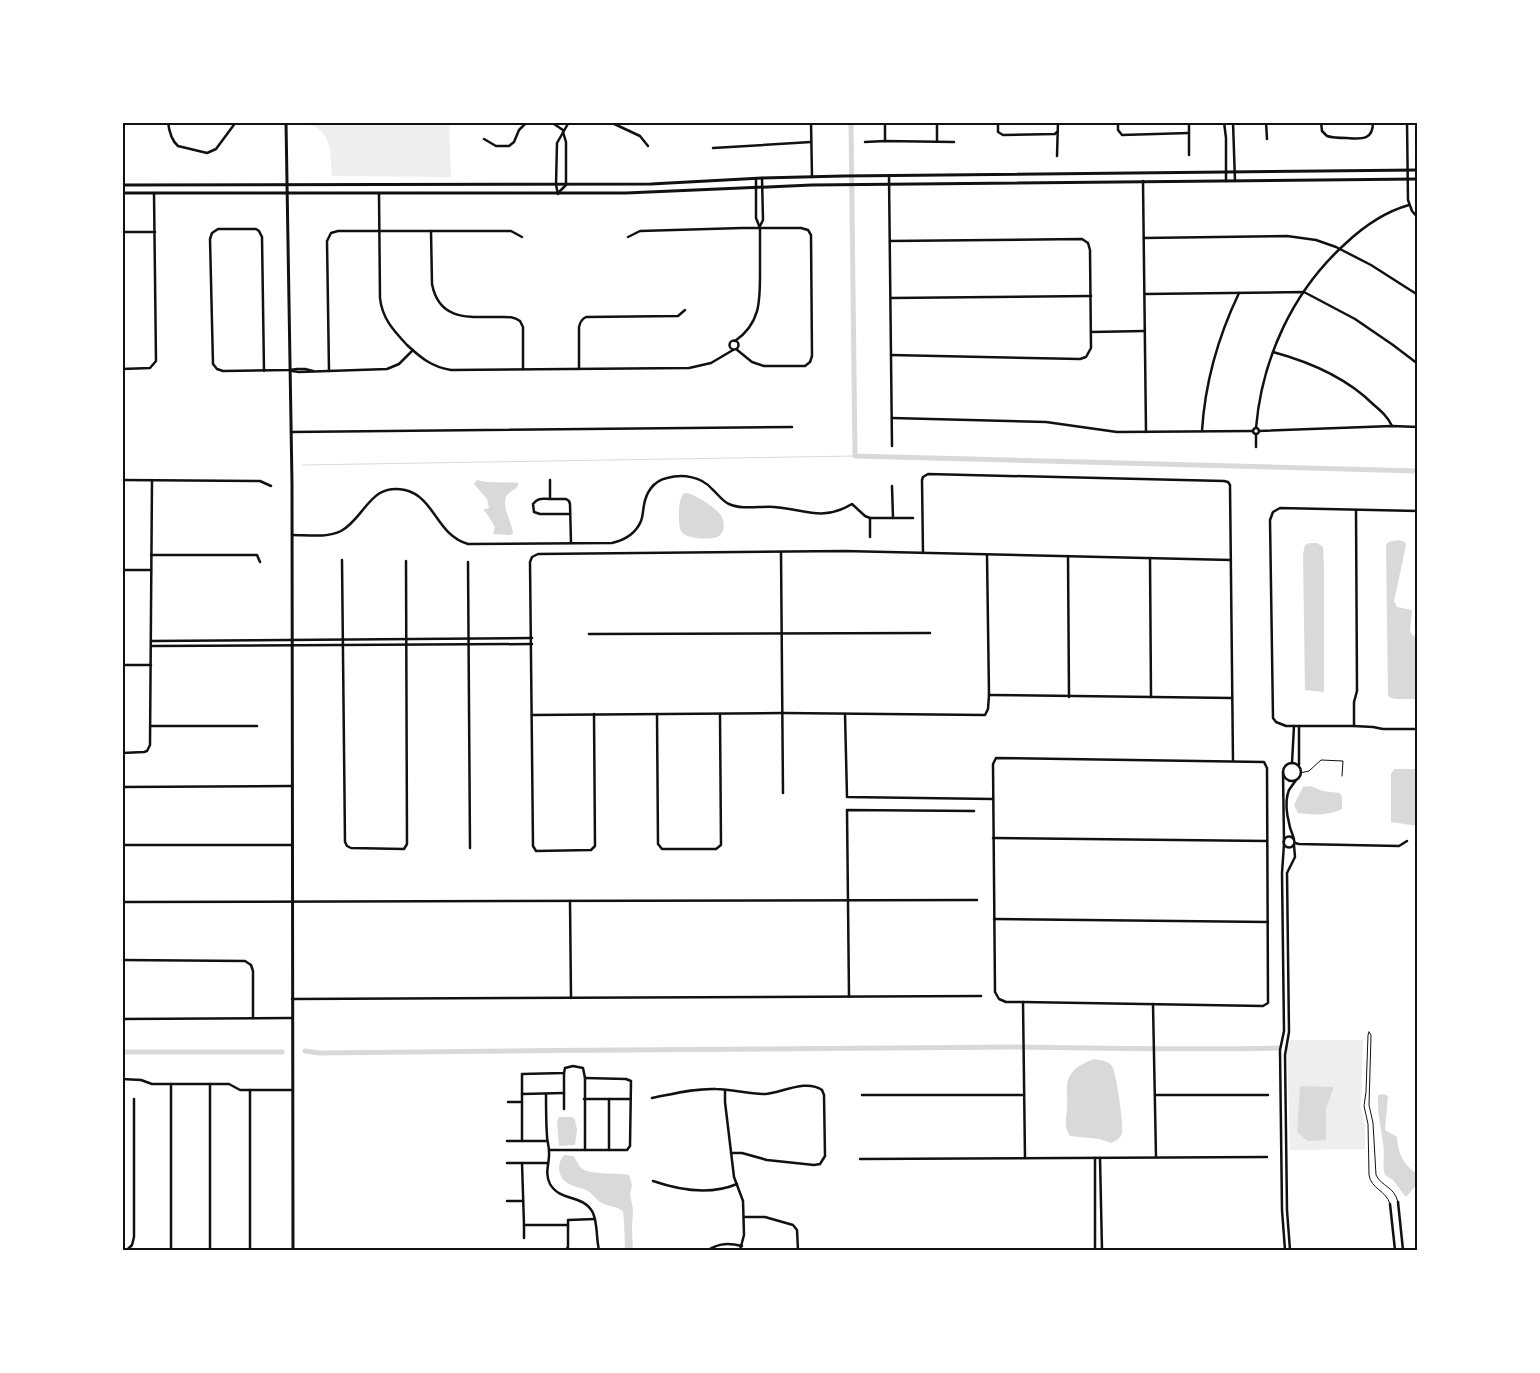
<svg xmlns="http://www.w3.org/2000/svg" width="1540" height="1373" viewBox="0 0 1540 1373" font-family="'Noto Sans',sans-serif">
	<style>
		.green { fill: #eee }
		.water { fill: #d9d9d9 }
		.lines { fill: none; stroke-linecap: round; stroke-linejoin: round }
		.stream { stroke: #d9d9d9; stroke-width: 1 }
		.canal { stroke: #d9d9d9; stroke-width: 5 }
		.service { stroke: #111; stroke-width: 1 }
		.minor { stroke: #111; stroke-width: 2.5 }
		.tertiary { stroke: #111; stroke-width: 3 }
		.neatline { fill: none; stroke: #111; stroke-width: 2 }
	</style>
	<rect width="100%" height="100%" fill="#fff"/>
	<g class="green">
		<path d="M305,123h144l2,54 -119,-1c-2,-24 1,-46 -27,-53z"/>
		<path d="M1290,1040h73l-2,66 4,20v23l-75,1 -3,-102z"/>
	</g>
	<g class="water">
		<path d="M477,480c14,4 27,1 41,3v3c-3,4 -10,6 -12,11 -4,12 6,25 7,36l-3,2 -17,-1 2,-7 -8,-13 -4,-4 6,-2 -2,-9 -13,-15z"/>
		<path d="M684,493c9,0 20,8 27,13 3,3 7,5 9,8 5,6 6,19 -3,23 -7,3 -33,2 -36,-6 -2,-4 -2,-11 -2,-15 0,-8 0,-16 5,-23z"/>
		<path d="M1398,540l7,2 1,3 -12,56 3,6 15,3 -2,21 3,5 4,1v62h-22l-6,-2 -1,-3 -2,-148 2,-4z"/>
		<path d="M1310,543h7l6,4 1,21v124l-19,-2 -2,-136 2,-9z"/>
		<path d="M1394,769h23v57l-26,-4v-48z"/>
		<path d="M1310,786l13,5 17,2 2,4v12c-14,7 -29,6 -44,4l-4,-8 9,-18z"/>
		<path d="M1094,1059c5,1 15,2 18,7 4,4 12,61 10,67 -2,6 -5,7 -11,10l-11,-4 -30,-3c-6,-9 -4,-17 -3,-27 1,-8 -1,-16 0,-24 2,-15 14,-21 27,-26z"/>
		<path d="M1300,1086l34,1 -8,21v32l-18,1 -11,-9z"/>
		<path d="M1384,1094l4,2 -3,34 12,7c1,17 6,27 20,37v10l-10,12h-2l-12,-16 -8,-5c-3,-10 0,-21 -2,-32 -2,-16 -6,-31 -5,-48z"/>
		<path d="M559,1117h13l3,3 2,10 -2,15 -16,1 -2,-25z"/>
		<path d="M564,1155l9,1c3,3 5,7 7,11 8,9 37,5 49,8l3,10 -2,9 3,15 -1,20 1,21h-8c0,-4 -1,-36 -2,-38 -4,-6 -14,-5 -21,-9 -6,-3 -9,-9 -14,-12 -7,-4 -16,-4 -22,-9 -9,-7 -9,-19 -2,-27z"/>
	</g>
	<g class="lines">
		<path class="stream" d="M303,465l552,-9"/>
		<g class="canal">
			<path d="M851,122l4,334 563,15"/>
			<path d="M305,1051l14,2c233,-2 466,-6 699,-6 87,1 174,3 260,1"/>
			<path d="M122,1052h160"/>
		</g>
		<g class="service">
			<path d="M1300,773l9,-2 12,-11 22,1 -1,15"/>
			<path d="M1369,1032l-1,3 -2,57 -2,14 4,18 1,51c2,14 17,15 21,29"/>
			<path d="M1369,1032l2,3 -2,70 4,18 3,52c6,12 18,11 22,27"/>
		</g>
		<g class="minor">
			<path d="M168,122c1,9 3,18 10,24l29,7 9,-4 20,-27"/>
			<path d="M551,122l12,8"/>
			<path d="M610,122l30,14 8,10"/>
			<path d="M811,122l1,55"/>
			<path d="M885,122v19"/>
			<path d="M998,122v10l5,3 52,-1 2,-2"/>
			<path d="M1118,122v8l4,5 67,-2"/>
			<path d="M1224,122l2,16v43"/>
			<path d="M1233,122l2,59"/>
			<path d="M1266,122l1,17"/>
			<path d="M1321,122l1,9 5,5c6,2 13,2 20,2 14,1 26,3 26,-16"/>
			<path d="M1407,122l1,78 4,11 6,7"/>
			<path d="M484,139l12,7h13l5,-4 5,-12 8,-8"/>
			<path d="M937,141v-19"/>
			<path d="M865,142l20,-1 69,1"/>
			<path d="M713,148l98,-6"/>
			<path d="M1189,155v-33"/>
			<path d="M1057,156l1,-34"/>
			<path d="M889,176l3,270"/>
			<path d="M1143,181l3,251"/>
			<path d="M558,193l8,-8v-43l-3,-10"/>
			<path d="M379,194l1,104c2,20 13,32 27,47 14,13 25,22 44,25l238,-2 22,-5 22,-13"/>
			<path d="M558,194l-2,-9 1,-42 12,-21"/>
			<path d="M760,226l3,-6 -1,-42"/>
			<path d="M431,231l1,53c7,37 37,33 66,33 8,0 15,-1 22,4l3,6v42"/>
			<path d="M122,232h33"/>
			<path d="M628,237l12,-6 102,-3h59l7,2 3,5 1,121 -2,6 -5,4h-41l-12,-4 -16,-13"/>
			<path d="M1144,238l143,-2 29,4 20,7 35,18 47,30"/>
			<path d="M890,241l192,-2 6,4 2,7 1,98 -5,9 -6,2 -189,-4"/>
			<path d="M1145,294l159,-2 51,27 38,26 25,19"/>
			<path d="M891,298l200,-2"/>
			<path d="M1091,332l54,-1"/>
			<circle cx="734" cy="345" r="4.5"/>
			<path d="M735,341c26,-18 25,-41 25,-70 0,-14 0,-29 0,-43l-4,-10v-39"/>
			<path d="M1273,352c37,10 73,25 101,53 7,6 14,12 18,21"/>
			<path d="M122,369l28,-1 6,-7 -2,-168"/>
			<path d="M579,369v-42c1,-5 3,-8 7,-10l92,-1 7,-6"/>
			<path d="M264,371l-2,-134 -3,-6 -3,-2h-38l-6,4 -2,6 3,125 4,5 6,2 67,-1 7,-1h8l8,2"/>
			<path d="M292,371l7,1 88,-3 12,-5 14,-14"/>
			<path d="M329,371l-2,-130 4,-8 7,-2h173l11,6"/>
			<path d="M892,418l154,4 71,10 136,-1"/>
			<circle cx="1256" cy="431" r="3"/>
			<path d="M1256,428c6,-70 37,-137 89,-184 19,-18 39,-32 64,-39"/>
			<path d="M1202,431c3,-49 16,-94 37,-138"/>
			<path d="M1259,431l133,-5 26,1"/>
			<path d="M291,432l501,-5"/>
			<path d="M1256,447v-13"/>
			<path d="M122,480l138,1 11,5"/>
			<path d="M550,480v19h16l3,2 1,3 1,39"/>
			<path d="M892,486l1,32"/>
			<path d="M550,499c-7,0 -12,-2 -17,5l1,8 6,2h30"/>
			<path d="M1418,511l-138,-3 -7,4 -3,8 3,198 3,4 10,4h68l19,1 10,2h35"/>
			<path d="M870,518v19"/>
			<path d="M292,535c15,0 35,3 49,-4 24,-13 29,-49 64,-41 30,7 31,45 63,54l144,-1c13,-3 24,-10 29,-22 2,-5 2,-11 3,-16 2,-12 9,-24 23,-27 15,-4 34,-2 45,11 6,5 10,12 17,15 13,6 31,2 45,3 31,2 48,15 78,-3l13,12 5,2h43"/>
			<path d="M781,552l2,241"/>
			<path d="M923,553l-1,-73 1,-3 5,-3 296,7 4,1 2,3 3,276"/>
			<path d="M151,555h106l3,7"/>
			<path d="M1068,556l1,141"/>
			<path d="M1150,558l1,139"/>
			<path d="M342,560l3,282 2,4 4,2 53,1 3,-5 -1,-283"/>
			<path d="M468,562l2,286"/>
			<path d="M122,570h29"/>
			<path d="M589,634l341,-1"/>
			<path d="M151,641l381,-3"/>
			<path d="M151,646l381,-2"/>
			<path d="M122,665h29"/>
			<path d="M989,695l243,3"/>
			<path d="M594,714l1,132 -4,4 -55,1 -3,-5 -3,-284 2,-5 6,-3 306,-3 387,9"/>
			<path d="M657,714l1,130 4,5h54l5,-4 -1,-131"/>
			<path d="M845,714l2,83 146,2"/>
			<path d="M532,715l251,-2 202,2 3,-6 1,-14 -2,-140"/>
			<path d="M151,726h106"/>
			<path d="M1354,726v-24l3,-11 -1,-181"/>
			<path d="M122,753l22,-1 3,-1 3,-6 2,-265"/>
			<path d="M996,758l268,4 3,6 1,235 -5,3 -240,-4h-17l-7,-3 -4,-7 -2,-228z"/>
			<path d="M1292,763l2,-37"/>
			<circle cx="1292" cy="772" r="9"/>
			<path d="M1299,765v-39"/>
			<path d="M1283,772l1,70"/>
			<path d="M122,787l170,-1"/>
			<circle cx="1289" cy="842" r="5.5"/>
			<path d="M993,838l274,3"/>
			<path d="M1294,839c-5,-12 -11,-35 -5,-49 2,-3 5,-7 7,-10"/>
			<path d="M1295,843l4,1 100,2 8,-5"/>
			<path d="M1284,844l-2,29 2,158 -4,19 2,160 3,40"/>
			<path d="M122,845h170"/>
			<path d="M570,901l1,97"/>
			<path d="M122,902l855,-2"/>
			<path d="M994,919l274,3"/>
			<path d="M122,960l123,1 6,4 2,6v47"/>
			<path d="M849,996l-2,-186 127,1"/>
			<path d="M292,999l689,-3"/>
			<path d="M1023,1002l2,156"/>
			<path d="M1153,1004l3,153"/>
			<path d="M122,1019l170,-1"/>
			<path d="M564,1073v36"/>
			<path d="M122,1079l19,1 11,4h77l11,6h52"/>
			<path d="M171,1084v166"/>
			<path d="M210,1084v166"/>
			<path d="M250,1090v160"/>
			<path d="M725,1090v12l9,75 9,24 1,34 -4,15"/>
			<path d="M522,1094l42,-1"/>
			<path d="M546,1094c0,14 0,28 1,42 0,5 2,10 2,15 1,12 -5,21 1,33 10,18 34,10 43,29 5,12 3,25 6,37"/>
			<path d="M862,1095h162"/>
			<path d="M1155,1095h113"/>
			<path d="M652,1098c21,-4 43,-10 64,-9 17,0 34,6 50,5 17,-2 41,-15 56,-4l2,5 1,61 -5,8 -6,1 -47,-5 -25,-7h-11"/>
			<path d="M584,1099h46"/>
			<path d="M508,1102h13"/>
			<path d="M507,1141h15"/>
			<path d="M547,1141h-25v-67l42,-1 1,-5 8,-2 10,2 2,10v72"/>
			<path d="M549,1150h78l3,-4 1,-65 -5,-2 -41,-1"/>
			<path d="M609,1150v-51"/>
			<path d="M1095,1158v92"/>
			<path d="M1100,1158l2,92"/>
			<path d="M860,1159l407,-2"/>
			<path d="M507,1163h15"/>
			<path d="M547,1163h-25l2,62h44v22l-2,3"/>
			<path d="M653,1181c26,9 58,14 84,3"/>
			<path d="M507,1201h16"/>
			<path d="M1398,1202l5,48"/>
			<path d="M1390,1204l5,46"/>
			<path d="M744,1217h21l28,8 4,5 1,20"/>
			<path d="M524,1225v13"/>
			<path d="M568,1225v-5l27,-1"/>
			<path d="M127,1250l5,-5 2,-8v-138"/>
			<path d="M708,1250c11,-7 21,-7 34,-4"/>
			<path d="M1290,1250l-3,-40 -2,-155 4,-23 -2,-159 8,-16 -1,-12"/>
		</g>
		<g class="tertiary">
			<path d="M286,122l6,361 1,767"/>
			<path d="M122,185l529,-1 111,-6 81,-2 575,-6"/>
			<path d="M122,193h504l186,-8 606,-6"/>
		</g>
	</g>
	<rect width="1540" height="1373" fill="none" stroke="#ffffff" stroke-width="248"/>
	<rect x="124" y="124" width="1292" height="1125" class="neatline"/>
</svg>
